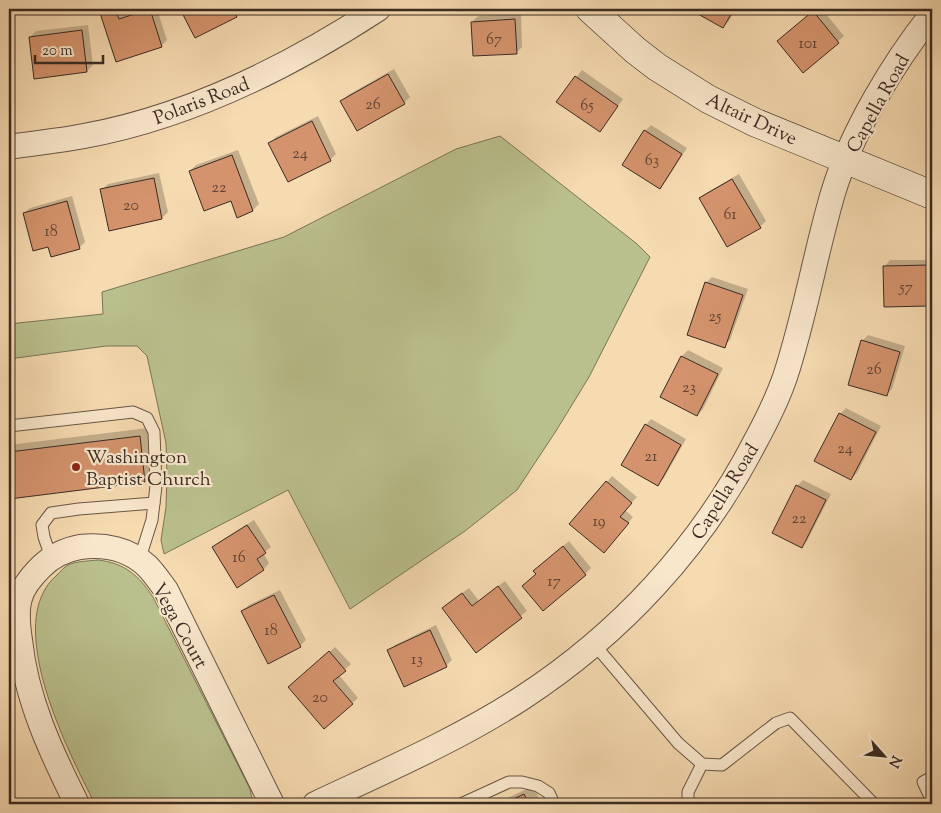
<svg xmlns="http://www.w3.org/2000/svg" width="941" height="813" viewBox="0 0 941 813" font-family="'Sorts Mill Goudy',serif">
	<style>
		.green { fill: #bac08d; stroke: #7a7558 }
		.shadow { fill: #0003 }
		.building { fill: #d4936c; stroke: #3a2a23 }
		.lines { fill: none; stroke-linecap: round; stroke-linejoin: round }
		.lane-casing { stroke: #695646; stroke-width: 13 }
		.street-casing { stroke: #695646; stroke-width: 26 }
		.secondary-casing { stroke: #3a2a23; stroke-width: 29 }
		.lane { stroke: #f9e7cc; stroke-width: 11 }
		.street { stroke: #f9e7cc; stroke-width: 24 }
		.secondary { stroke: #f9e7cc; stroke-width: 28 }
		.poi-dot { fill: #8f2418; stroke: #f9e7cc; stroke-width: 2 }
		.labels { text-anchor: middle; stroke-width: 4.5; stroke-linejoin: round; paint-order: stroke }
		.number-label { font-size: 16px; fill: #604435 }
		.street-label { font-size: 19px; fill: #3a2a23; stroke: #f9e7cc }
		.poi-label { font-size: 19px; fill: #3a2a23; stroke: #f9e7cc; text-anchor: start }
	</style>
	<rect width="100%" height="100%" fill="#f6dab0"/>
	<filter id="stains"><feTurbulence type="fractalNoise" baseFrequency=".004" numOctaves="4"/><feColorMatrix values="0 0 0 0 .2 0 0 0 0 .09 0 0 0 0 .02 0 0 0 .5 -.17"/></filter>
	<radialGradient id="worn" r=".72"><stop offset=".6" stop-color="#630" stop-opacity="0"/><stop offset="1" stop-color="#630" stop-opacity=".3"/></radialGradient>
	<g class="green">
		<path d="M500,136l137,108 13,13 -61,120 -33,54 -39,59 -52,41 -115,78 -62,-119 -124,64 -3,-14 5,-33 1,-32 -1,-32 -19,-87 -10,-10h-31l-97,13v-35l94,-10 -1,-22 182,-55 172,-88z"/>
		<path d="M98,560c27,3 41,16 55,37l97,192 2,10 -1,5h-156c-26,-51 -94,-182 -38,-229 3,-3 7,-8 11,-10 9,-4 21,-4 30,-5z"/>
	</g>
	<g class="shadow">
		<path d="M102,9h21l2,5 17,-5h15l10,31 -6,6 -60,-36z"/>
		<path d="M182,9h60l1,1 -6,6 -42,21z"/>
		<path d="M691,9h45l-7,12 -6,6z"/>
		<path d="M817,9h5l22,27 -41,35 -19,-35z"/>
		<path d="M521,14l1,33 -6,6 -44,-31 6,-6z"/>
		<path d="M88,25l5,40 -6,6 -57,-34 6,-6z"/>
		<path d="M9,54l6,30 -6,6z"/>
		<path d="M394,69l16,28 -6,6 -62,-2 6,-6z"/>
		<path d="M582,70l41,29 -23,32 -42,-29z"/>
		<path d="M318,116l18,38 -6,6 -42,20 -18,-37 6,-6z"/>
		<path d="M651,125l36,23 -21,33 -6,6 -15,-56z"/>
		<path d="M238,150l21,54 -6,6 -15,6 -6,-17 -42,-28 6,-6z"/>
		<path d="M159,173l9,39 -6,6 -60,-28 6,-6z"/>
		<path d="M739,174l27,47 -6,6 -60,-29 6,-5z"/>
		<path d="M72,196l13,46 -6,6 -55,-35 6,-5z"/>
		<path d="M890,260h42v41l-4,4 -43,-39z"/>
		<path d="M712,277l36,12 -18,51 -6,6 -18,-63z"/>
		<path d="M868,335l37,11 -13,43 -6,6 -24,-54z"/>
		<path d="M688,350l35,18 -20,41 -6,6 -35,-18 20,-41z"/>
		<path d="M846,408l35,18 -24,47 -6,6 -11,-65z"/>
		<path d="M651,419l35,20 -22,39 -6,6 -12,-59z"/>
		<path d="M148,428l6,44 -9,9 -136,16v-52z"/>
		<path d="M612,476l25,21 -12,13 8,7 -24,29 -2,-64z"/>
		<path d="M803,480l28,14 -24,47 -6,6 -4,-61z"/>
		<path d="M254,520l17,27 -8,6 6,10 -5,6 -26,17 -25,-38 6,-6z"/>
		<path d="M569,541l22,27 -6,6h-48l4,-9z"/>
		<path d="M505,581l22,30 -50,40 -27,-49 19,-14 10,13z"/>
		<path d="M280,590l26,50 -6,6 -57,-35 6,-6z"/>
		<path d="M436,625l16,35 -6,6 -57,-15 6,-6z"/>
		<path d="M335,647l16,17 -12,11 19,23 -6,5 -57,-21z"/>
		<path d="M9,775l3,9 -3,3z"/>
		<path d="M533,786l9,18h-47z"/>
	</g>
	<g class="building">
		<path d="M102,9h13l4,10 31,-10 12,38 -46,15 -17,-52z"/>
		<path d="M180,9h53l4,8 -42,21z"/>
		<path d="M689,9h45l-11,19z"/>
		<path d="M813,11l26,32 -36,30 -26,-32z"/>
		<path d="M515,19l2,35 -44,2 -2,-34z"/>
		<path d="M82,30l5,42 -53,7 -5,-42z"/>
		<path d="M388,74l17,30 -48,27 -17,-30z"/>
		<path d="M575,76l43,30 -18,26 -44,-30z"/>
		<path d="M312,121l19,40 -43,21 -20,-39z"/>
		<path d="M644,130l38,24 -22,35 -38,-24z"/>
		<path d="M232,155l21,56 -16,7 -6,-17 -27,10 -15,-40z"/>
		<path d="M154,178l8,41 -53,12 -9,-42z"/>
		<path d="M732,179l29,49 -34,19 -28,-49z"/>
		<path d="M67,201l13,48 -29,8 -3,-10 -15,4 -10,-38z"/>
		<path d="M929,265v41l-45,1 -1,-41z"/>
		<path d="M705,282l38,13 -18,53 -38,-13z"/>
		<path d="M861,340l39,12 -13,44 -39,-11z"/>
		<path d="M681,356l37,18 -21,42 -37,-19z"/>
		<path d="M839,413l37,19 -25,48 -37,-19z"/>
		<path d="M645,424l36,21 -23,41 -37,-21z"/>
		<path d="M140,436l5,46 -136,17v-47z"/>
		<path d="M606,481l26,22 -12,14 9,6 -25,30 -35,-29z"/>
		<path d="M796,485l30,15 -24,48 -30,-15z"/>
		<path d="M247,525l19,28 -9,6 7,11 -27,18 -25,-41z"/>
		<path d="M563,546l23,29 -43,36 -21,-25 14,-12 -3,-3z"/>
		<path d="M498,586l24,32 -46,35 -34,-45 20,-15 10,13z"/>
		<path d="M274,595l27,52 -33,17 -27,-53z"/>
		<path d="M430,630l17,37 -43,20 -17,-37z"/>
		<path d="M329,651l17,20 -13,10 20,23 -29,25 -36,-42z"/>
		<path d="M524,794l5,10h-26z"/>
	</g>
	<g class="lines">
		<g class="lane-casing">
			<g id="lane">
				<path d="M9,426l124,-14 14,6 7,14 2,54 -4,34 -13,41"/>
				<path d="M51,557l-7,-20 -2,-12 9,-12 28,-4 75,-6"/>
				<path d="M594,644l84,99 24,21 20,1 54,-42 14,-5 84,86"/>
				<path d="M932,777l-9,5 9,19"/>
				<path d="M461,804l48,-22h13l16,4 11,7 5,11"/>
				<path d="M688,804v-12l14,-28"/>
			</g>
		</g>
		<g class="street-casing">
			<g id="street">
				<path d="M9,147c25,-4 50,-6 75,-11 105,-19 205,-69 294,-127"/>
				<path d="M77,804c-26,-52 -51,-105 -57,-164 -2,-13 -4,-29 0,-42 3,-12 12,-22 21,-31 11,-11 23,-17 39,-20 24,-3 49,2 67,19 7,7 13,16 19,24l106,214"/>
				<path d="M315,804c70,-33 142,-64 207,-106 98,-64 178,-150 232,-254 12,-22 23,-44 31,-67 20,-60 30,-123 48,-184 18,-60 60,-130 99,-179"/>
			</g>
		</g>
		<g class="secondary-casing">
			<path id="secondary" d="M590,9l45,41 22,17 51,32 46,23 178,73"/>
		</g>
		<use href="#lane" class="lane"/>
		<use href="#street" class="street"/>
		<use href="#secondary" class="secondary"/>
	</g>
	<circle class="poi-dot" cx="76" cy="467" r="5"/>
	<g class="labels">
		<g class="number-label">
			<text x="494" y="44">67</text>
			<text x="808" y="48">101</text>
			<text x="373" y="109">26</text>
			<text x="587" y="110">65</text>
			<text x="300" y="158">24</text>
			<text x="652" y="165">63</text>
			<text x="219" y="192">22</text>
			<text x="131" y="210">20</text>
			<text x="730" y="219">61</text>
			<text x="51" y="236">18</text>
			<text x="906" y="292">57</text>
			<text x="715" y="321">25</text>
			<text x="874" y="374">26</text>
			<text x="689" y="392">23</text>
			<text x="845" y="453">24</text>
			<text x="651" y="461">21</text>
			<text x="799" y="523">22</text>
			<text x="599" y="526">19</text>
			<text x="239" y="562">16</text>
			<text x="554" y="586">17</text>
			<text x="271" y="635">18</text>
			<text x="417" y="664">13</text>
			<text x="320" y="702">20</text>
		</g>
		<g class="street-label">
			<text transform="translate(201 100) rotate(-21)" y="7">Polaris Road</text>
			<text transform="translate(877 103) rotate(-61)" y="7">Capella Road</text>
			<text transform="translate(752 118) rotate(25)" y="7">Altair Drive</text>
			<text transform="translate(724 491) rotate(-58)" y="7">Capella Road</text>
			<text transform="translate(181 625) rotate(61)" y="7">Vega Court</text>
		</g>
		<g class="poi-label">
			<text x="86" y="463">Washington<tspan x="86" dy="22">Baptist Church</tspan></text>
		</g>
	</g>
	<rect width="941" height="813" fill="none" stroke="#f6dab0" stroke-width="30"/>
	<rect x="10" y="10" width="921" height="793" fill="none" stroke="#3a2a23" stroke-width="2.5"/>
	<rect x="15" y="15" width="911" height="783" fill="none" stroke="#3a2a23"/>
	<g transform="translate(884 756) rotate(117)" stroke="#f9e7cc" stroke-width="4" paint-order="stroke">
	<path d="M0-4L9 19L0 12L-9 19Z" fill="#3a2a23"/>
	<text y="-8" font-size="14" font-weight="bold" text-anchor="middle" fill="#3a2a23">N</text>
	</g>
	<path d="M35 55v8h68v-8" fill="none" stroke="#3a2a23" stroke-width="2.5"/>
	<text x="42" y="55" font-size="15" fill="#3a2a23" stroke="#f9e7cc" stroke-width="4" paint-order="stroke">20 m</text>
	<rect width="100%" height="100%" filter="url(#stains)"/>
	<rect width="100%" height="100%" fill="url(#worn)"/>
</svg>
